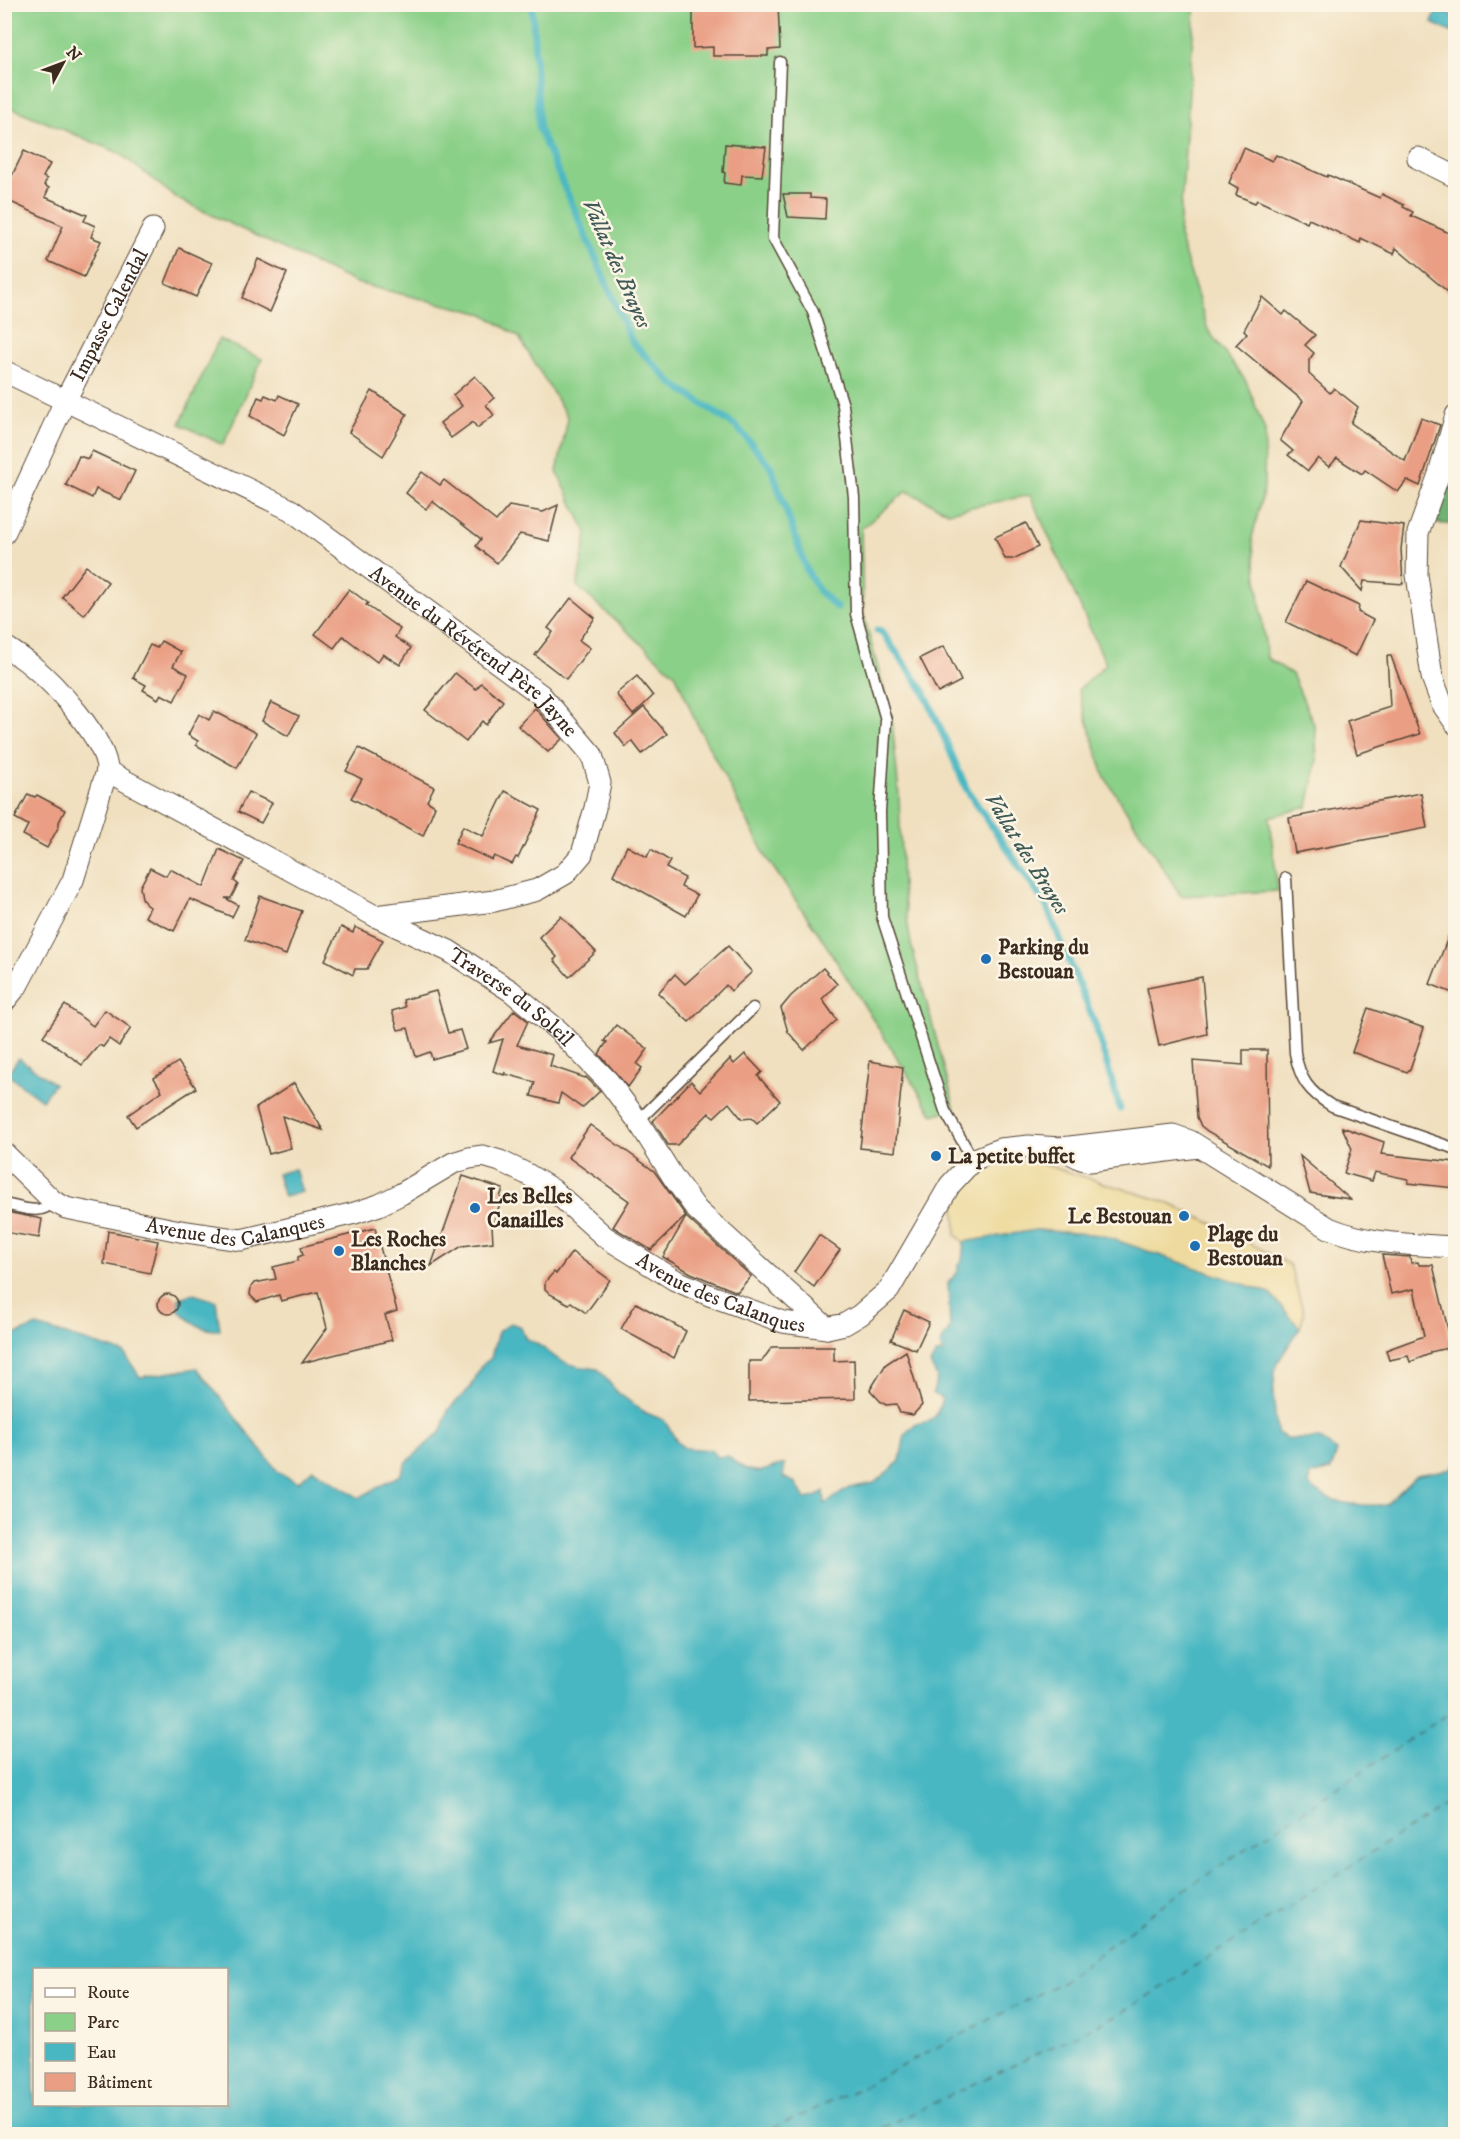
<svg xmlns="http://www.w3.org/2000/svg" width="1460" height="2139" viewBox="0 0 1460 2139" font-family="'IM FELL DW Pica',serif">
	<style>
		.green { fill: #8bd089; stroke: #637d54; stroke-width: 1.5 }
		.forest { fill: #70b275; stroke: #566e4a; stroke-width: 1.5 }
		.sand { fill: #eeda9e; stroke: #94825e; stroke-width: 1.5 }
		.water { fill: #49b7c2; stroke: #427070; stroke-width: 1.5; fill-rule: evenodd }
		.lines { fill: none; stroke-linecap: round; stroke-linejoin: round }
		.stream { stroke: #49b7c2; stroke-width: 7 }
		.ferry { stroke: #405b57; stroke-width: 1.5; stroke-dasharray: 8 6; stroke-linecap: butt }
		.building { fill: #ea9f84 }
		.lane-casing { stroke: #564536; stroke-width: 13 }
		.street-casing { stroke: #564536; stroke-width: 23 }
		.lane { stroke: #fff; stroke-width: 10 }
		.street { stroke: #fff; stroke-width: 21 }
		.poi-dot { fill: #1f6fb2; stroke: #fcf5e5; stroke-width: 2 }
		.labels { text-anchor: middle; stroke-width: 5; stroke-linejoin: round; paint-order: stroke }
		.street-label { font-size: 21px; fill: #3b2a1e; stroke: #fcf5e5 }
		.poi-label { font-size: 21px; font-weight: bold; fill: #3b2a1e; stroke: #fcf5e5; text-anchor: start }
		.water-label { font-size: 22px; font-style: italic; fill: #405b57; stroke: #fcf5e5 }
	</style>
	<rect width="100%" height="100%" fill="#fcf5e5"/>
	<filter id="ink" filterUnits="userSpaceOnUse"><feTurbulence type="fractalNoise" baseFrequency=".0167" numOctaves="2"/><feDisplacementMap in="SourceGraphic" scale="12" xChannelSelector="R" yChannelSelector="G"/><feConvolveMatrix kernelMatrix="1 2 1 2 8 2 1 2 1" color-interpolation-filters="sRGB"/></filter>
	<filter id="wash" filterUnits="userSpaceOnUse"><feTurbulence type="fractalNoise" baseFrequency=".008" numOctaves="4" result="noise"/><feDisplacementMap in="SourceGraphic" scale="24" xChannelSelector="R" yChannelSelector="G"/><feGaussianBlur stdDeviation="1.35" result="paint"/><feColorMatrix in="noise" values="0 0 0 0 0 0 0 0 0 0 0 0 0 0 0 0 0 1.4 0 .05"/><feComposite in="paint" operator="in"/></filter>
	<g filter="url(#wash)">
		<rect width="100%" height="100%" fill="#f0e0c0"/>
		<g class="green">
			<path d="M4,5h1191l-16,231 29,94 38,51 19,50 -1,57 -12,50 15,120 25,16 23,53 2,34 -9,46 -39,10 9,74 -97,5 -77,-120 -26,-86 28,-26 -76,-169 -82,17 -41,-21 -46,38 2,84 29,107 7,75 3,92 9,57 44,165 -22,6 -110,-175 -57,-83 -72,-139 -18,-43 -99,-89 10,-53 -30,-61 11,-54 -49,-81 -35,-23 -128,-31 -178,-84 -59,-46 -114,-48z"/>
			<path d="M219,339l43,20 -39,86 -43,-21z"/>
		</g>
		<path class="forest" d="M1455,485v40l-20,-2 15,-37z"/>
		<path class="sand" d="M1020,1160l22,4 121,37 57,26 70,38 14,49 -4,14 -31,-35 -168,-58 -65,-5 -72,12 -8,-7 -1,-31 12,-18 23,-18 10,-5z"/>
		<g class="water">
			<path d="M1438,8l17,8v18l-23,-11z"/>
			<path d="M19,1058l35,26 -12,16 -35,-26z"/>
			<path d="M295,1169l7,23 -18,5 -7,-23z"/>
			<path d="M1036,1230l65,5 168,58 31,35 -24,37 -3,28 4,40 12,6h30l18,12 -6,19 -20,5 -2,10c20,20 50,21 77,20l31,-30 34,-6 4,-7v672h-1450v-801l4,4 28,-11 87,27 16,24 57,-9 82,105 19,9 15,-13 46,29 41,-23 6,-12 35,-32 7,-21 23,-23 10,-21 10,-8 7,-26 12,-9 10,3 6,13c13,4 19,11 29,18 12,9 29,10 43,12l19,23 27,20 20,8 14,23 7,5 26,2 6,7 11,-1c8,8 22,17 34,15 9,-2 14,-7 23,-6l-2,12 13,6 9,16 10,-2 9,-6 1,13 24,-16 25,-5 26,-22 5,-27 11,-10 14,-3 7,-7 5,-15 -9,-6 4,-16 -7,-13 6,-10 7,-1 -3,-9 10,-16 -2,-45 10,-11v-8l4,-3 2,-19zM34,1970h192v134h-192z"/>
			<path d="M193,1294l23,7 4,29c-18,1 -27,-7 -41,-19v-13z"/>
		</g>
		<g class="lines">
			<g class="stream">
				<path d="M532,4l7,125 93,213 41,42 64,43 34,40 36,104 12,20 18,17"/>
				<path d="M877,630l4,1 43,60 43,99 79,115 49,119 25,85"/>
			</g>
			<g class="ferry">
				<path d="M760,2134l98,-45 205,-108 112,-85 281,-187"/>
				<path d="M870,2134l250,-120 336,-216"/>
			</g>
		</g>
		<g id="blocks">
			<g class="building">
				<path d="M693,4h85l2,45 -12,1v6h-55v-9l-20,1z"/>
				<path d="M725,144l41,3 -4,29 -20,-1 -1,10 -17,-2 1,-10 -2,-1z"/>
				<path d="M1244,148l28,13 4,-6 51,22 1,-2 52,23 2,-4 22,11 -1,2 10,5 -2,4 36,16 8,8v58l-59,-50 -2,6 -33,-16 -1,5 -51,-24 -2,4 -50,-23 -2,3 -19,-8 2,-7 -9,-5z"/>
				<path d="M24,151l26,13 -7,13 4,2 -3,6 5,3 -4,9 42,18 -3,6 11,5 -4,11 10,4 -17,36 -36,-16 15,-35 -59,-27 5,-9 -3,-2z"/>
				<path d="M783,194h27v4l16,1 -1,20 -37,-2z"/>
				<path d="M179,248l33,15 -16,34 -31,-14z"/>
				<path d="M258,259l29,14 -17,39 -28,-14z"/>
				<path d="M1262,297l21,18 3,-4 29,24 -10,10 9,8 -5,7v14l21,19 4,-5 24,19 -7,16 54,38 16,-43 19,7 -20,61 -13,-6 -9,12 -33,-22 -3,4 -25,-16 -8,9 -11,-9 -10,13 -20,-16 5,-4 -13,-11 23,-39 -67,-56 11,-12 -3,-3z"/>
				<path d="M475,376l19,22 -8,7 8,10 -17,13 -4,-6 -22,16 -11,-15 22,-17 -9,-11z"/>
				<path d="M372,391l35,23 -24,42 -34,-24z"/>
				<path d="M265,395l12,5 2,-5 19,9 -14,31 -34,-19 8,-19 5,2z"/>
				<path d="M92,451l43,20 -14,29 -25,-11 -4,9 -26,-13 13,-29 9,3z"/>
				<path d="M422,472l18,13 4,-5 52,41 13,-15 34,6 15,-7 -9,36 -29,-7 -23,29 -21,-17 5,-7 -49,-38 -6,8 -20,-16z"/>
				<path d="M1361,520l43,6 -3,23 2,35 -39,-3 -2,10 -21,-24z"/>
				<path d="M1026,523l12,24 -25,12h-8l-10,-22z"/>
				<path d="M86,566l22,16 -24,33 -22,-18z"/>
				<path d="M1306,581l53,25 -1,6 15,8 -17,36 -70,-34z"/>
				<path d="M349,589l19,14 -2,2 34,24 -5,8 16,11 -11,17 -17,-11 -6,8 -34,-26 -9,12 -19,-14z"/>
				<path d="M571,598l24,20 -16,22 11,8 -24,31 -31,-24 18,-23 -5,-4z"/>
				<path d="M161,641l20,11 -8,14 15,8 -14,27 -13,-7 -3,5 -15,-9 3,-5 -13,-7 17,-33 7,3z"/>
				<path d="M944,646l17,35 -23,12 -18,-35z"/>
				<path d="M1387,656h4l29,78 -63,20 -10,-33 43,-14z"/>
				<path d="M455,673l21,16 5,-6 22,18 -17,24 -4,-4 -16,21 -41,-32z"/>
				<path d="M637,676l16,20 -20,19 -17,-21z"/>
				<path d="M271,702l28,14 -11,20 -26,-15z"/>
				<path d="M644,707l23,27 -25,20 -10,-13 -6,6 -11,-14z"/>
				<path d="M535,708l27,31 -14,13 -30,-26z"/>
				<path d="M214,711l42,22 -19,35 -41,-23 2,-4 -10,-6 11,-21 10,6z"/>
				<path d="M359,748l75,39 -7,14 8,5 -12,30 -72,-38 11,-19 -16,-8z"/>
				<path d="M505,791l36,19 -23,48 -2,-1 -4,7 -18,-8 -2,4 -37,-17 8,-17 20,10z"/>
				<path d="M248,792l24,11 -11,20 -23,-11z"/>
				<path d="M1421,793l6,35 -132,25 -6,-35z"/>
				<path d="M28,794l7,3 2,-2 28,15 -6,12v4l-12,22 -24,-13 5,-10 -13,-7z"/>
				<path d="M627,846l20,11 4,-8 19,12 -4,7 19,10 -4,9 16,8 -11,21 -73,-41z"/>
				<path d="M219,849l25,12 -10,20 4,3 -7,14h-6l13,7 -6,12 -42,-18 -16,32 -29,-14 5,-10 -4,-2 -4,-7 -2,-11 10,-19 16,8 4,-7 34,18z"/>
				<path d="M260,896l42,15 -16,44 -41,-15z"/>
				<path d="M561,916l35,36 -27,25 -15,-17 3,-3 -18,-20z"/>
				<path d="M1454,922h1v72l-25,-10z"/>
				<path d="M341,927l12,6 2,-6 28,13 -16,29h-12l-2,6 -28,-15z"/>
				<path d="M728,946l24,26 -21,19 -5,-6 -37,37 -31,-29 17,-19 10,10z"/>
				<path d="M823,968l14,16 -15,15 15,21 -33,30 -16,-18 -7,-24 10,-12z"/>
				<path d="M1202,977l5,57 -48,12 -12,-58z"/>
				<path d="M436,991l12,42 12,-3 6,19 -34,10 -2,-7 -14,5 -8,-29 -10,2 -6,-19 13,-4 -2,-7z"/>
				<path d="M65,1005l28,21 12,-16 26,18 -12,18 -10,-7 -6,8 -4,-2 -17,20 -39,-29z"/>
				<path d="M1368,1008l56,20 -14,41 -3,3 -55,-20z"/>
				<path d="M514,1010l14,11 -11,24 36,10 -3,11 35,12 1,-1 14,14 -18,17 -21,-15 -3,10 -27,-7 4,-14 -30,-8v-2l-1,3 -11,-4 10,-32 -14,4z"/>
				<path d="M616,1025l32,24 -11,15 5,4 -14,19 -29,-33 8,-12 -3,-1z"/>
				<path d="M1243,1050h24l1,116 -61,-35 -6,-5 -4,-9 -4,-56 50,4z"/>
				<path d="M745,1054l17,18 -4,4 22,25 -23,22 -5,-5 -10,1 -13,-16 -15,14 -5,-4 -32,32h-9l-15,-24 38,-40 9,10 30,-32 4,5z"/>
				<path d="M870,1061l33,6 -8,85 -35,-4z"/>
				<path d="M178,1062l18,26 -60,39 -8,-12 34,-24 -8,-13z"/>
				<path d="M294,1083l29,47 -41,-14 9,32 -22,6 -13,-46z"/>
				<path d="M590,1125l64,46 32,45 -35,34 -38,-23 16,-26 -61,-44z"/>
				<path d="M1342,1127l42,15 -3,12 74,8v26l-47,-5v-4l-33,-7 -3,9 -28,-8 8,-24z"/>
				<path d="M1300,1156l50,43 -40,-6z"/>
				<path d="M463,1176l40,13 -3,8 2,1 -10,28 1,16 -31,4 -31,20z"/>
				<path d="M6,1212l36,7 -3,19 -35,-6z"/>
				<path d="M686,1217l65,59 -14,16 -46,-19 -28,-16z"/>
				<path d="M375,1228l22,83 -12,4 7,25 -90,23 25,-35 -9,-36 -37,9 -2,-6 -22,7 -7,-7 1,-8 3,-4 22,-4 -3,-12 25,-6v-4l5,-2 -2,-8z"/>
				<path d="M108,1231l50,10 -8,32 -46,-9z"/>
				<path d="M819,1235l21,15 -26,37 -20,-15z"/>
				<path d="M572,1252l38,28 -24,33 -15,-11 -2,2 -19,-10 -5,-5v-7l9,-10 2,2z"/>
				<path d="M1382,1255l28,2 1,6 7,-1 1,3h14l19,82 -22,5v2l-20,8 -2,-6 -19,4 -3,-10 38,-14 -10,-47 -23,5z"/>
				<circle cx="168" cy="1304" r="10"/>
				<path d="M636,1303l50,28 -12,27 -53,-29z"/>
				<path d="M904,1310l25,12 -13,28 -25,-10z"/>
				<path d="M772,1347h62v14l20,-1 1,39 -106,2v-40h13z"/>
				<path d="M906,1351l16,54 -9,10 -13,-2 -4,-9 -10,1 -5,-3 -11,-12 16,-26z"/>
			</g>
		</g>
	</g>
	<g filter="url(#ink)">
		<use href="#blocks" fill-opacity="0" stroke="#564536" stroke-width="1.5"/>
		<g class="lines">
			<g class="lane-casing">
				<g id="lane">
					<path d="M780,62l-7,176 40,74 30,93 11,92 2,117 30,106 -6,92 2,105 63,194 28,49"/>
					<path d="M1286,878l9,175c5,27 14,39 37,53l124,43"/>
					<path d="M638,1121l115,-113"/>
					<path d="M4,1204c17,3 38,13 49,-3"/>
				</g>
			</g>
			<g class="street-casing">
				<g id="street">
					<path d="M1418,158l38,19"/>
					<path id="s1" d="M4,371l287,139 250,185 51,60 8,28 -5,25 -13,46 -17,20 -28,16 -43,11 -119,15"/>
					<path d="M1456,415l-17,59 -21,59 -1,42 15,102 10,27 14,20"/>
					<path id="s2" d="M4,534l61,-133 88,-172"/>
					<path d="M4,646c9,6 19,12 27,19 23,18 77,77 76,106l-34,109 -56,106 -13,16"/>
					<path id="s3" d="M107,771l268,145 74,35 62,40 48,40 49,50 30,40 35,56 24,33 130,118"/>
					<path d="M1198,1147l-108,14 -9,-2 -20,-11 112,-13 17,6 139,87c41,17 83,16 127,19"/>
					<path id="s4" d="M4,1153l49,48 13,7 114,23 61,9 114,-27 24,-8 22,-11 52,-31 16,-5 14,-2 17,5 27,13 26,16 52,47 70,43 34,15 74,27 44,6 18,-4 15,-9 29,-25 61,-105 23,-25 27,-11 29,-3 32,2"/>
				</g>
			</g>
			<use href="#lane" class="lane"/>
			<use href="#street" class="street"/>
		</g>
	</g>
	<g class="poi-dot">
		<circle cx="986" cy="959" r="6"/>
		<circle cx="936" cy="1156" r="6"/>
		<circle cx="475" cy="1208" r="6"/>
		<circle cx="1184" cy="1216" r="6"/>
		<circle cx="1195" cy="1246" r="6"/>
		<circle cx="339" cy="1251" r="6"/>
	</g>
	<g class="labels">
		<g class="street-label">
			<text dy="7" stroke="none"><textPath href="#s2" startOffset="243">Impasse Calendal</textPath></text>
			<text dy="7" stroke="none"><textPath href="#s1" startOffset="550">Avenue du Révérend Père Jayne</textPath></text>
			<text dy="7" stroke="none"><textPath href="#s3" startOffset="464">Traverse du Soleil</textPath></text>
			<text dy="7" stroke="none"><textPath href="#s4" startOffset="256">Avenue des Calanques</textPath></text>
			<text dy="7" stroke="none"><textPath href="#s4" startOffset="798">Avenue des Calanques</textPath></text>
		</g>
		<g class="poi-label">
			<text x="998" y="954">Parking du<tspan x="998" dy="24">Bestouan</tspan></text>
			<text x="948" y="1163">La petite buffet</text>
			<text x="487" y="1203">Les Belles<tspan x="487" dy="24">Canailles</tspan></text>
			<text x="1172" y="1223" text-anchor="end">Le Bestouan</text>
			<text x="1207" y="1241">Plage du<tspan x="1207" dy="24">Bestouan</tspan></text>
			<text x="351" y="1246">Les Roches<tspan x="351" dy="24">Blanches</tspan></text>
		</g>
		<g class="water-label">
			<text transform="translate(618 263) rotate(66)" y="8">Vallat des Brayes</text>
			<text transform="translate(1028 853) rotate(58)" y="8">Vallat des Brayes</text>
		</g>
	</g>
	<rect width="1460" height="2139" fill="none" stroke="#fcf5e5" stroke-width="24"/>
	<rect x="33" y="1968" width="195" height="138" fill="#fcf5e5" stroke="#afa495" stroke-width="1.5"/>
	<rect x="45" y="1988" width="30" height="9" fill="#ffffff" stroke="#afa495" stroke-width="1.5"/>
	<text x="87" y="1998" font-size="18" fill="#3b2a1e">Route</text>
	<rect x="45" y="2013" width="30" height="18" fill="#8bd089" stroke="#afa495" stroke-width="1.5"/>
	<text x="87" y="2028" font-size="18" fill="#3b2a1e">Parc</text>
	<rect x="45" y="2043" width="30" height="18" fill="#49b7c2" stroke="#afa495" stroke-width="1.5"/>
	<text x="87" y="2058" font-size="18" fill="#3b2a1e">Eau</text>
	<rect x="45" y="2073" width="30" height="18" fill="#ea9f84" stroke="#afa495" stroke-width="1.5"/>
	<text x="87" y="2088" font-size="18" fill="#3b2a1e">Bâtiment</text>
	<g transform="translate(63 63) rotate(49)" stroke="#fcf5e5" stroke-width="4.5" paint-order="stroke">
	<path d="M0-4.5L10 22L0 15L-10 22Z" fill="#3b2a1e"/>
	<text y="-9" font-size="16" font-weight="bold" text-anchor="middle" fill="#3b2a1e">N</text>
	</g>
</svg>
